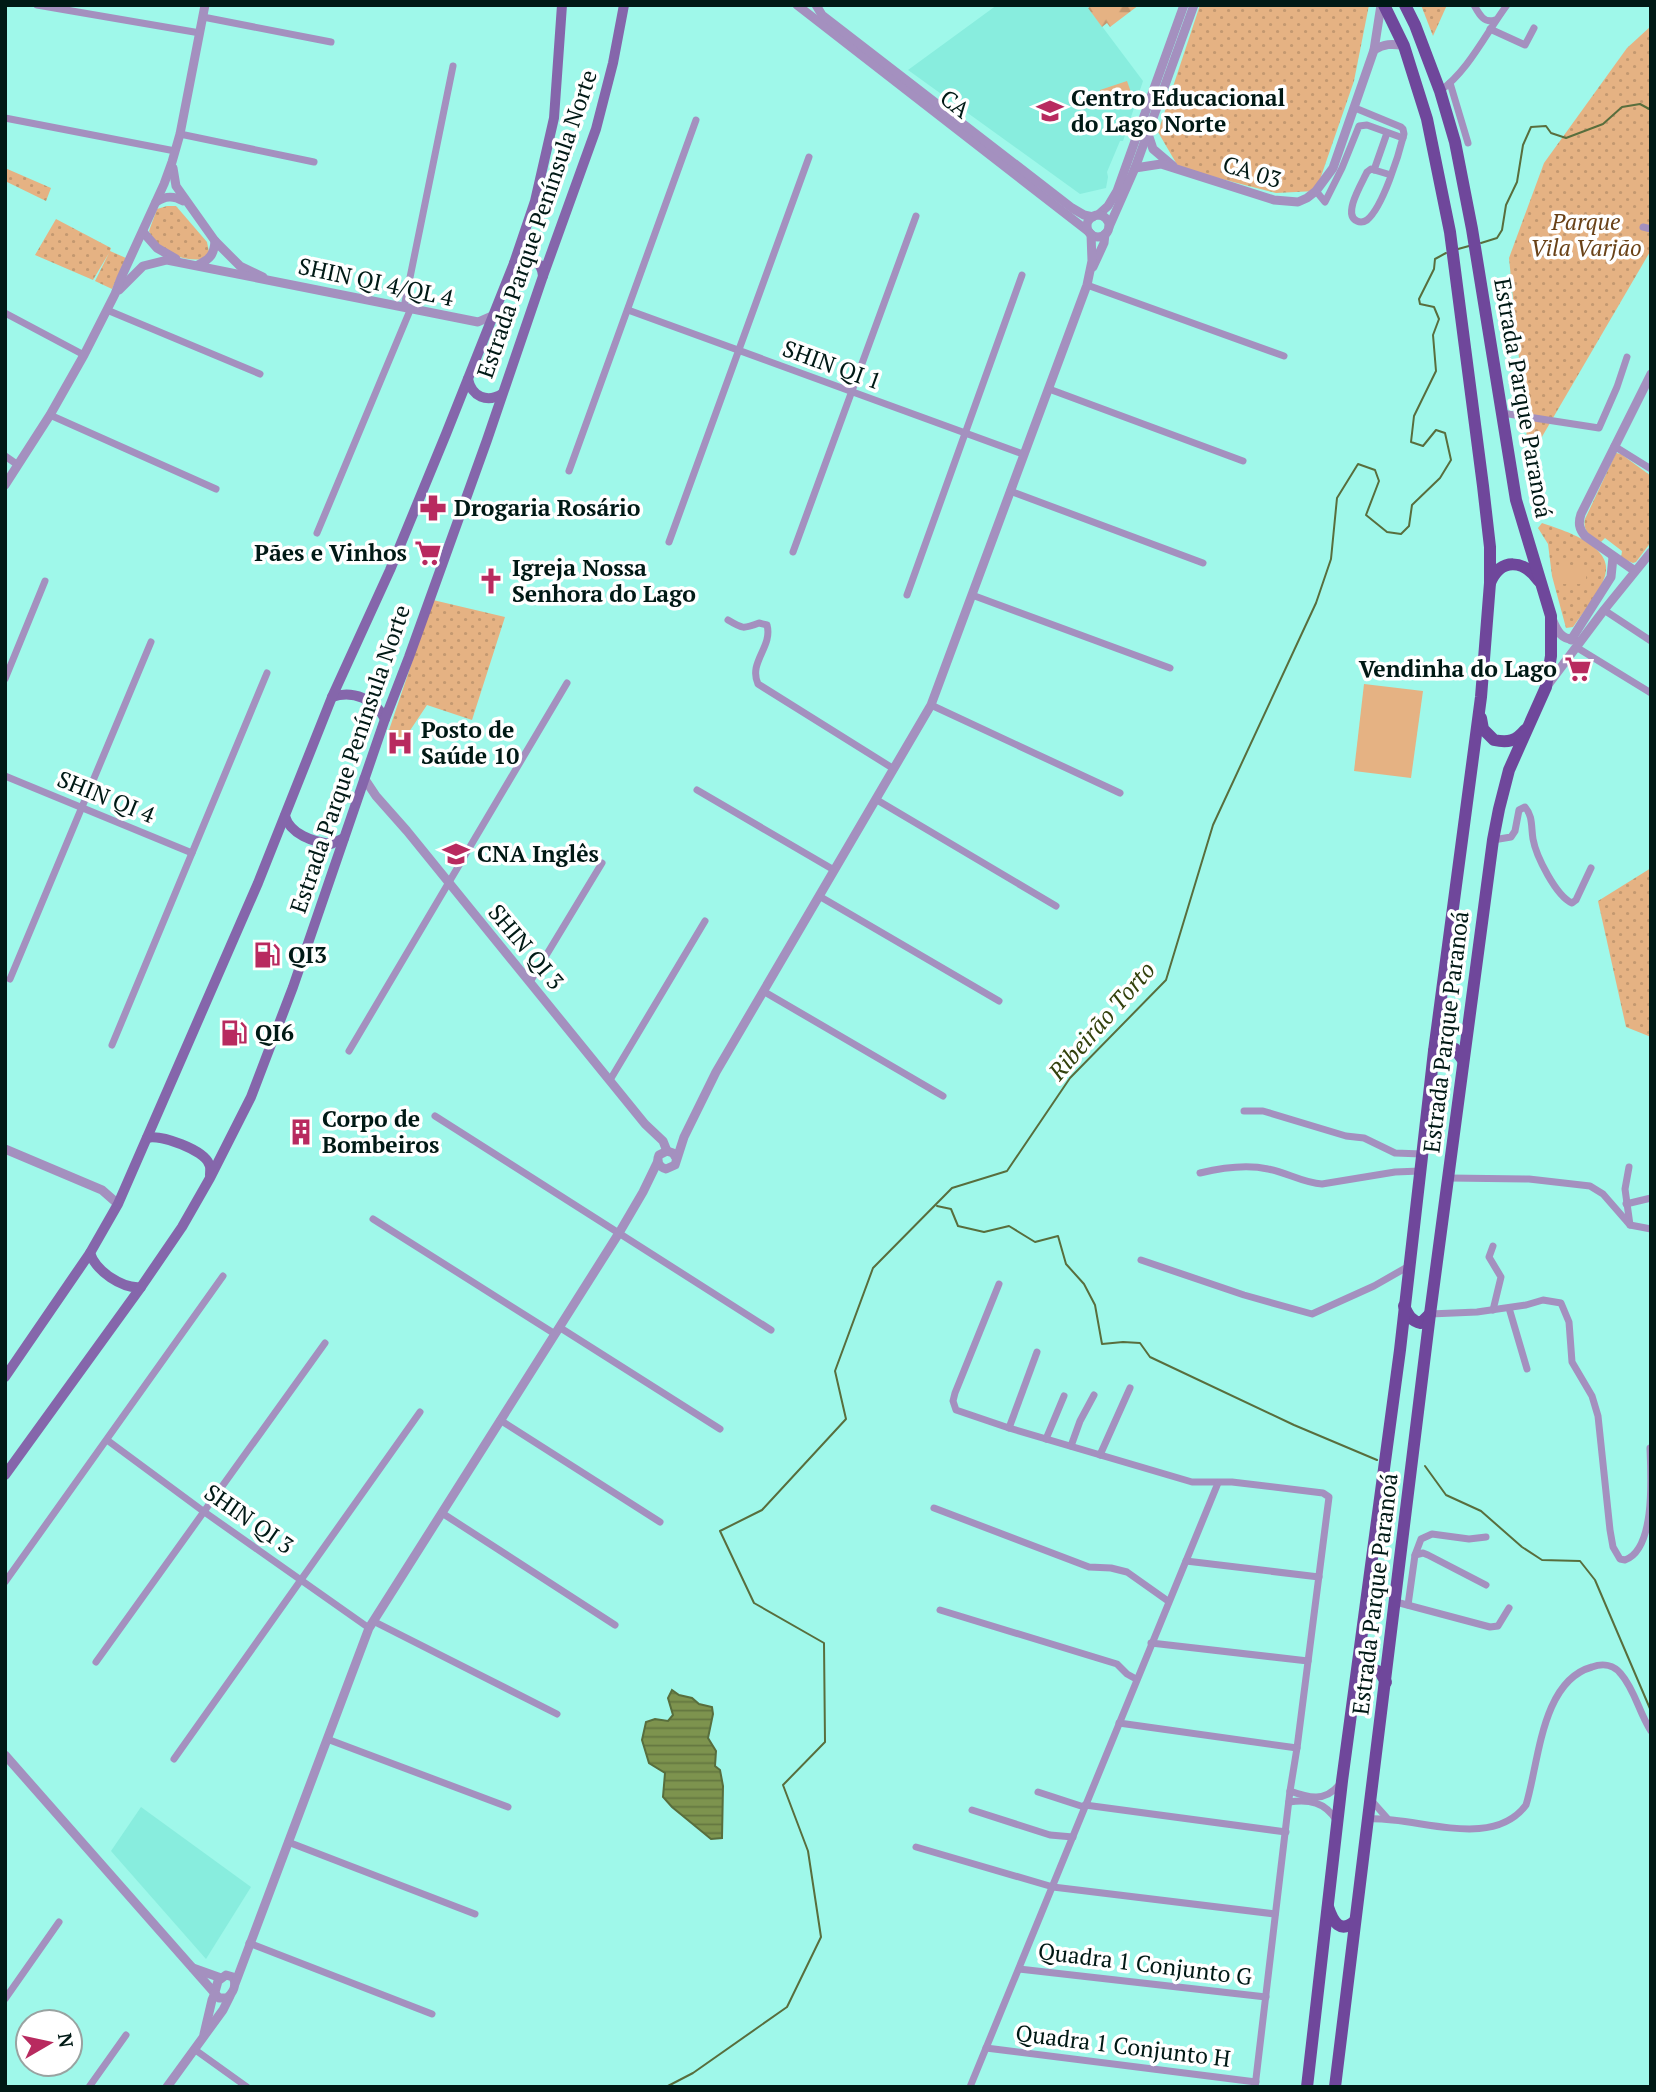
<svg xmlns="http://www.w3.org/2000/svg" width="1656" height="2092" viewBox="0 0 1656 2092" font-family="'PT Serif',serif">
	<style>
		.built { fill: #88edde }
		.grass { fill: url(#grass-dots) }
		.forest { fill: url(#forest-firs) }
		.garden { fill: #e5b283 }
		.water { fill: url(#water-rules); stroke: #586e3d; stroke-width: 2 }
		.lines { fill: none; stroke-linecap: round; stroke-linejoin: round }
		.stream { stroke: #586e3d; stroke-width: 2 }
		.minor { stroke: #a490bf; stroke-width: 7 }
		.tertiary { stroke: #a490bf; stroke-width: 9 }
		.secondary { stroke: #8566ab; stroke-width: 10 }
		.primary { stroke: #6f479b; stroke-width: 12 }
		.labels { text-anchor: middle; stroke-width: 7; stroke-linejoin: round; paint-order: stroke }
		.poi-label { font-size: 23px; font-weight: bold; fill: #001915; stroke: #fff; text-anchor: start }
		.street-label { font-size: 23px; fill: #001915; stroke: #fff }
		.park-label { font-size: 23px; font-style: italic; fill: #694218; stroke: #fff }
		.water-label { font-size: 24px; font-style: italic; fill: #33410c; stroke: #fff }
	</style>
	<defs>
		<pattern id="grass-dots" width="8" height="8" patternUnits="userSpaceOnUse" patternTransform="scale(1.75)"><rect width="8" height="8" fill="#e5b283"/><path d="M2 2h.1M6 6h.1" fill="none" stroke="#c39870" stroke-width="1.8" stroke-linecap="round"/></pattern>
		<pattern id="forest-firs" width="22" height="20" patternUnits="userSpaceOnUse" patternTransform="scale(1.75)"><rect width="22" height="20" fill="#e5b283"/><path d="M5 1l3.5 6h-7zM16 11l3.5 6h-7z" fill="#c39870"/></pattern>
		<pattern id="water-rules" width="6" height="5" patternUnits="userSpaceOnUse" patternTransform="scale(1.75)"><rect width="6" height="5" fill="#7d934e"/><path d="M0 2.5h6" fill="none" stroke="#647740"/></pattern>
	</defs>
	<rect width="100%" height="100%" fill="#9ff8ea"/>
	<g class="built">
		<path d="M997,5h89l57,76 -20,60h-3l-13,31 1,5 -2,11 -26,6 -172,-124z"/>
		<path d="M141,1807l110,80 -45,72 -95,-108z"/>
	</g>
	<g class="grass">
		<path d="M1200,5h169l-15,76 -38,110 -40,2 -97,-25 -21,-36z"/>
		<path d="M1421,5h26l-14,31z"/>
		<path d="M1651,26v224l-122,209 -20,-201 35,-95 83,-115z"/>
		<path d="M5,168l46,20 -5,13 -41,-20z"/>
		<path d="M167,206h9l31,36 2,10 -4,7c-23,3 -46,-7 -56,-28l8,-22z"/>
		<path d="M56,219l55,29 -1,3 16,7 -14,31 -17,-8 14,-28 -16,27 -58,-25z"/>
		<path d="M1616,453l5,1 30,22v66l-15,20 -3,1 -12,-5 1,-7 -17,-13 -4,4c-9,-6 -19,-10 -16,-23z"/>
		<path d="M1542,523c21,7 73,23 63,53 -6,18 -21,35 -32,51l-7,1 -14,-52 -4,-32 -10,-16z"/>
		<path d="M433,600l72,17 -33,103 -45,-15 -22,33 -18,-2z"/>
		<path d="M1651,868v169l-25,-10 -28,-126z"/>
	</g>
	<path class="forest" d="M1093,5h46l-29,22 -3,-4 -5,4 -14,-19z"/>
	<g class="garden">
		<path d="M1127,81l6,17 -28,9 -5,-17z"/>
		<path d="M1552,565h34v19h-31z"/>
		<path d="M1364,684l59,7 -12,87 -57,-7z"/>
	</g>
	<path class="water" d="M672,1690l7,5 13,3 7,6 13,3 1,7 -5,24 8,13 -1,15 5,4 3,16 -1,52 -11,1 -39,-32 -9,-10 2,-24 -16,-10 -7,-23 4,-18 9,-3 13,2 5,-6 -5,-17z"/>
	<g class="lines">
		<g class="stream">
			<path d="M1481,243l16,-5 5,-8 4,-25 11,-23 6,-37 8,-18 15,-1 5,7 15,5 37,-14 19,-17 18,-3 11,6"/>
			<path d="M1458,249l11,-3"/>
			<path d="M937,1206l14,3 7,17 26,6 25,-6 26,16 23,-6 8,28 18,20 11,21 7,39 21,-2 17,1 10,14 144,68 83,35"/>
			<path d="M1425,1466l21,29 35,16 41,36 20,13 38,1 15,19 56,131"/>
			<path d="M666,2087l27,-14 94,-66 34,-70 -13,-86 -25,-66 42,-43 -1,-99 -70,-40 -34,-72 42,-21 84,-91 -11,-48 38,-103 79,-80 55,-17 63,-93 96,-98 47,-155 103,-222 15,-44 6,-61 21,-34 17,6 4,11 -13,34 21,17 14,2 8,-8 3,-21 28,-27 11,-18 -6,-27 -9,-3 -13,16 -12,-4 3,-26 22,-45 -3,-36 6,-16 -5,-12 -14,-3 -1,-5 15,-30 1,-10 11,-6"/>
		</g>
		<g class="minor">
			<path d="M37,5l163,28"/>
			<path d="M1474,5c5,9 10,19 21,15"/>
			<path d="M203,17l128,25"/>
			<path d="M1490,29l35,16 9,-17"/>
			<path d="M1450,83l18,60"/>
			<path d="M1440,91c29,-21 46,-58 67,-86"/>
			<path d="M1355,108l46,19 2,2 1,5c-5,20 -21,73 -37,86 -3,2 -6,3 -10,1 -15,-6 5,-38 10,-49l4,-3 20,6"/>
			<path d="M5,118l170,33"/>
			<path d="M180,134l134,28"/>
			<path d="M1374,170l13,-37"/>
			<path d="M1316,191l9,11 17,-34 17,-42 8,-1 36,13"/>
			<path d="M1643,227l8,2"/>
			<path d="M1087,285l197,71"/>
			<path d="M404,307l49,-241"/>
			<path d="M107,310l153,64"/>
			<path d="M628,310l395,144"/>
			<path d="M5,313l79,42"/>
			<path d="M1049,389l194,72"/>
			<path d="M1502,413l97,15 18,-41 10,-30"/>
			<path d="M50,415l166,74"/>
			<path d="M1614,446l37,23"/>
			<path d="M5,456l13,9"/>
			<path d="M569,471l127,-351"/>
			<path d="M1010,491l193,72"/>
			<path d="M317,533l94,-225"/>
			<path d="M669,542l140,-385"/>
			<path d="M793,552l123,-336"/>
			<path d="M907,595l115,-320"/>
			<path d="M972,595l198,73"/>
			<path d="M1604,610l47,31"/>
			<path d="M728,620c15,9 15,9 31,3l8,2c6,22 -19,37 -9,59l136,85"/>
			<path d="M1576,647l75,46"/>
			<path d="M5,679l40,-98"/>
			<path d="M931,705l189,88"/>
			<path d="M5,776l187,77"/>
			<path d="M697,790l137,80"/>
			<path d="M877,800l179,106"/>
			<path d="M1493,840l18,-3 4,-6 4,-21 6,-3c8,9 6,20 8,32 3,17 23,57 39,64l4,-3 15,-32"/>
			<path d="M819,896l180,105"/>
			<path d="M10,979l141,-337"/>
			<path d="M530,982l72,-119"/>
			<path d="M763,991l180,105"/>
			<path d="M112,1045l155,-372"/>
			<path d="M349,1051l218,-368"/>
			<path d="M610,1080l95,-159"/>
			<path d="M1244,1111h19l83,25 18,2 31,15 27,1"/>
			<path d="M435,1116l336,214"/>
			<path d="M1629,1167l-4,22 5,36"/>
			<path d="M1200,1173c21,-5 45,-9 68,-4 18,3 35,14 54,15l73,-12 25,-1"/>
			<path d="M1449,1178l80,1 61,7 13,8 27,31 21,4"/>
			<path d="M1626,1204l25,-6"/>
			<path d="M373,1219l182,115"/>
			<path d="M1493,1246l-4,11 12,20 -8,33"/>
			<path d="M1141,1260l103,35 68,19 62,-28 35,-20"/>
			<path d="M999,1284l-44,109 -2,8 3,9 53,18 183,54h40l91,11 6,4 -32,251 -7,43 -35,296"/>
			<path d="M1509,1308l18,61"/>
			<path d="M1430,1314l47,-2 49,-7 17,-5 18,3 8,19 3,40 20,34 6,20 12,114 3,17 7,12 5,1c31,-11 26,-85 25,-112"/>
			<path d="M559,1327l161,102"/>
			<path d="M500,1420l160,102"/>
			<path d="M1009,1428l28,-76"/>
			<path d="M1046,1439l18,-43"/>
			<path d="M107,1440l96,71 166,117"/>
			<path d="M1071,1446l9,-25 14,-26"/>
			<path d="M1100,1455l30,-67"/>
			<path d="M934,1508l155,59 22,1 16,4 41,29"/>
			<path d="M442,1513l173,112"/>
			<path d="M1415,1555l6,-16 11,-5 37,5 17,-2"/>
			<path d="M1186,1561l133,16"/>
			<path d="M5,1582l218,-306"/>
			<path d="M1396,1602l94,25 8,-1 11,-18"/>
			<path d="M1408,1605l7,-50 8,-2 5,2 58,30"/>
			<path d="M940,1610l177,54 10,10 9,5"/>
			<path d="M373,1621l184,93"/>
			<path d="M1151,1643l157,18"/>
			<path d="M96,1662l229,-319"/>
			<path d="M1119,1723l178,25"/>
			<path d="M327,1739l181,68"/>
			<path d="M174,1759l246,-347"/>
			<path d="M1290,1791c19,7 35,11 49,-6"/>
			<path d="M1038,1792l46,15"/>
			<path d="M1371,1800l16,18"/>
			<path d="M1289,1802c20,-3 36,0 47,18"/>
			<path d="M1085,1805l201,27"/>
			<path d="M972,1810l78,25 23,2"/>
			<path d="M1368,1819c49,-3 124,32 158,-14 13,-42 15,-124 66,-138 11,-4 22,-2 29,7 14,16 18,39 30,57"/>
			<path d="M288,1842l187,72"/>
			<path d="M916,1847l137,40 222,27"/>
			<path d="M249,1943l183,71"/>
			<path d="M1019,1969l247,28"/>
			<path d="M5,1999l54,-77"/>
			<path d="M986,2048l270,34"/>
			<path d="M194,2049l53,38"/>
			<path d="M89,2087l37,-52"/>
			<path d="M970,2087l248,-604"/>
		</g>
		<g class="tertiary">
			<path d="M797,5l292,227"/>
			<path d="M816,5l6,10 250,193 12,7 9,2"/>
			<path d="M1374,50c10,-6 18,-7 30,-4"/>
			<path d="M1148,134l5,15 20,17"/>
			<path d="M173,168l3,18 39,55 25,25 23,11"/>
			<path d="M1135,168l26,-4 113,36 24,2 9,-4 9,-7 17,-23 41,-118 7,-45"/>
			<path d="M156,202c9,-6 17,-7 27,-1"/>
			<path d="M1098,215l10,-9 9,-15 67,-186"/>
			<circle cx="1098" cy="226" r="11"/>
			<path d="M1109,227l26,-59 59,-163"/>
			<path d="M143,232l14,16 19,11"/>
			<path d="M198,265c12,-6 16,-10 17,-24"/>
			<path d="M1093,267l11,-24 1,-9"/>
			<path d="M119,290l24,-24 24,-6 311,62 16,-7"/>
			<path d="M5,485l45,-70 34,-60 31,-61 6,-16 43,-94 8,-22 8,-28 25,-129"/>
			<path d="M1635,571l-50,-35c-6,-7 -7,-13 -4,-22l70,-140"/>
			<path d="M1553,621c4,10 9,19 21,18"/>
			<path d="M1571,640l40,-63 2,-20"/>
			<path d="M1547,686l57,-76 47,-58"/>
			<path d="M364,778l12,18 31,35 238,293 18,17 4,10"/>
			<path d="M5,1149l97,41 16,14"/>
			<path d="M676,1158l-3,-5 -6,-2 -8,4c-3,7 0,12 7,14l9,-4 9,-28 32,-65 215,-367 156,-420 5,-24 -1,-27"/>
			<path d="M5,1755l214,243h8c6,-5 10,-13 6,-21l-7,-2 -8,6 -3,11"/>
			<path d="M193,1968l28,10"/>
			<path d="M235,1984l134,-356 250,-395 24,-41 15,-31"/>
			<path d="M204,2034l8,-34 3,-7"/>
			<path d="M167,2087l56,-77 7,-14"/>
		</g>
		<g class="secondary">
			<path d="M514,263c14,-7 28,-4 29,13"/>
			<path d="M468,379c4,18 19,24 34,15"/>
			<path d="M332,697c21,-7 43,2 53,22"/>
			<path d="M285,816c5,18 28,26 46,28l13,-6"/>
			<path d="M147,1138c14,-4 57,12 62,26 2,3 1,8 1,11"/>
			<path d="M90,1253c6,18 32,36 51,34"/>
			<path d="M5,1377l85,-124 28,-49 140,-321 74,-186 58,-127 56,-136 68,-171 21,-62 19,-83 8,-113"/>
			<path d="M5,1475l136,-188 41,-60 28,-49 41,-81 42,-110 92,-268 24,-62 78,-217 56,-164 53,-147 17,-66 11,-58"/>
		</g>
		<g class="primary">
			<path d="M1490,583c11,-26 34,-23 49,-2"/>
			<path d="M1481,718l2,11 11,11c14,3 22,1 31,-10"/>
			<path d="M1434,1051l10,-4 11,2 8,11"/>
			<path d="M1404,1306c4,9 7,15 17,17l9,-9"/>
			<path d="M1357,1676l13,-8 10,4 6,10"/>
			<path d="M1328,1907c5,15 12,27 27,14"/>
			<path d="M1307,2087l35,-306 58,-431 34,-299 47,-354 9,-114v-36l-7,-61 -33,-254 -23,-113 -23,-73 -20,-41"/>
			<path d="M1335,2087l95,-773 63,-474 6,-31 10,-39 37,-83 5,-31v-40l-35,-116 -44,-271 -17,-87 -15,-51 -25,-66 -10,-20"/>
		</g>
	</g>
	<defs>
		<g id="school-bare" transform="scale(2.1)"><path d="M0-5L7-2L0 1L-7-2ZM-4 1L0 2.5L4 1V4Q0 6-4 4Z" fill="#b82a5f" stroke="#fff" stroke-width="2.5" paint-order="stroke"/></g>
		<g id="pharmacy-bare" transform="scale(2.1)"><path d="M-2-6h4v4h4v4h-4v4h-4v-4h-4v-4h4Z" fill="#b82a5f" stroke="#fff" stroke-width="2.5" paint-order="stroke"/></g>
		<g id="supermarket-bare" transform="scale(2.1)"><path d="M-6-5.5h2.5l.6 2H6L4.5 2H-2.5L-4.4-4H-6ZM-1.5 3.2a1.3 1.3 0 1 0 .1 0ZM3 3.2a1.3 1.3 0 1 0 .1 0Z" fill="#b82a5f" stroke="#fff" stroke-width="2.5" paint-order="stroke"/></g>
		<g id="church-bare" transform="scale(2.1)"><path d="M-1.2-6h2.4v3.5h3.3v2.4h-3.3V6h-2.4V-.1h-3.3v-2.4h3.3Z" fill="#b82a5f" stroke="#fff" stroke-width="2.5" paint-order="stroke"/></g>
		<g id="hospital-bare" transform="scale(2.1)"><path d="M-5-5h3v3.5h4V-5h3V5h-3V1.5h-4V5h-3Z" fill="#b82a5f" stroke="#fff" stroke-width="2.5" paint-order="stroke"/></g>
		<g id="fuel-bare" transform="scale(2.1)"><path d="M-5.5-6h7V0h2V4h1.3V-2.5L3-4.5l.8-.8L6-3V5H2.5V1h-1V6h-7ZM-4.2-4.7v3.2H.2V-4.7Z" fill="#b82a5f" stroke="#fff" stroke-width="2.5" paint-order="stroke"/></g>
		<g id="building-bare" transform="scale(2.1)"><path d="M-4-6H4V6H1V3H-1V6H-4ZM-2.5-4.3h1.7v1.8h-1.7ZM.8-4.3h1.7v1.8H.8ZM-2.5-1h1.7V.8h-1.7ZM.8-1h1.7V.8H.8Z" fill="#b82a5f" stroke="#fff" stroke-width="2.5" paint-order="stroke"/></g>
	</defs>
	<g fill-rule="evenodd">
		<use href="#school-bare" x="1050" y="111"/>
		<use href="#pharmacy-bare" x="433" y="508"/>
		<use href="#supermarket-bare" x="428" y="553"/>
		<use href="#church-bare" x="491" y="581"/>
		<use href="#supermarket-bare" x="1578" y="669"/>
		<use href="#hospital-bare" x="400" y="743"/>
		<use href="#school-bare" x="456" y="854"/>
		<use href="#fuel-bare" x="267" y="955"/>
		<use href="#fuel-bare" x="234" y="1033"/>
		<use href="#building-bare" x="301" y="1132"/>
	</g>
	<g class="labels">
		<g class="poi-label">
			<text x="1071" y="106">Centro Educacional<tspan x="1071" dy="26">do Lago Norte</tspan></text>
			<text x="454" y="516">Drogaria Rosário</text>
			<text x="407" y="561" text-anchor="end">Pães e Vinhos</text>
			<text x="512" y="576">Igreja Nossa<tspan x="512" dy="26">Senhora do Lago</tspan></text>
			<text x="1557" y="677" text-anchor="end">Vendinha do Lago</text>
			<text x="421" y="738">Posto de<tspan x="421" dy="26">Saúde 10</tspan></text>
			<text x="477" y="862">CNA Inglês</text>
			<text x="288" y="963">QI3</text>
			<text x="255" y="1041">QI6</text>
			<text x="322" y="1127">Corpo de<tspan x="322" dy="26">Bombeiros</tspan></text>
		</g>
		<g class="street-label">
			<text transform="translate(955 104) rotate(38)" y="8">CA</text>
			<text transform="translate(1252 172) rotate(17)" y="8">CA 03</text>
			<text transform="translate(537 224) rotate(-71)" y="8">Estrada Parque Península Norte</text>
			<text transform="translate(376 282) rotate(12)" y="8">SHIN QI 4/QL 4</text>
			<text transform="translate(832 365) rotate(20)" y="8">SHIN QI 1</text>
			<text transform="translate(1523 398) rotate(80)" y="8">Estrada Parque Paranoá</text>
			<text transform="translate(350 759) rotate(-71)" y="8">Estrada Parque Península Norte</text>
			<text transform="translate(106 797) rotate(22)" y="8">SHIN QI 4</text>
			<text transform="translate(526 947) rotate(50)" y="8">SHIN QI 3</text>
			<text transform="translate(1446 1032) rotate(-83)" y="8">Estrada Parque Paranoá</text>
			<text transform="translate(249 1519) rotate(35)" y="8">SHIN QI 3</text>
			<text transform="translate(1375 1594) rotate(-83)" y="8">Estrada Parque Paranoá</text>
			<text transform="translate(1145 1964) rotate(7)" y="8">Quadra 1 Conjunto G</text>
			<text transform="translate(1123 2046) rotate(7)" y="8">Quadra 1 Conjunto H</text>
		</g>
		<g class="park-label">
			<text x="1586" y="230">Parque<tspan x="1586" dy="26">Vila Varjão</tspan></text>
		</g>
		<g class="water-label">
			<text transform="translate(1102 1021) rotate(-49)" y="8">Ribeirão Torto</text>
		</g>
	</g>
	<rect width="1656" height="2092" fill="none" stroke="#001915" stroke-width="14"/>
	<g transform="translate(49 2043) rotate(81)"><circle r="33" fill="#ffffff" stroke="#99a3a1" stroke-width="2"/>
	<path d="M0-5L12 26L0 18L-12 26Z" fill="#b82a5f"/>
	<text y="-10" font-size="19" font-weight="bold" text-anchor="middle" fill="#001915">N</text>
	</g>
</svg>
